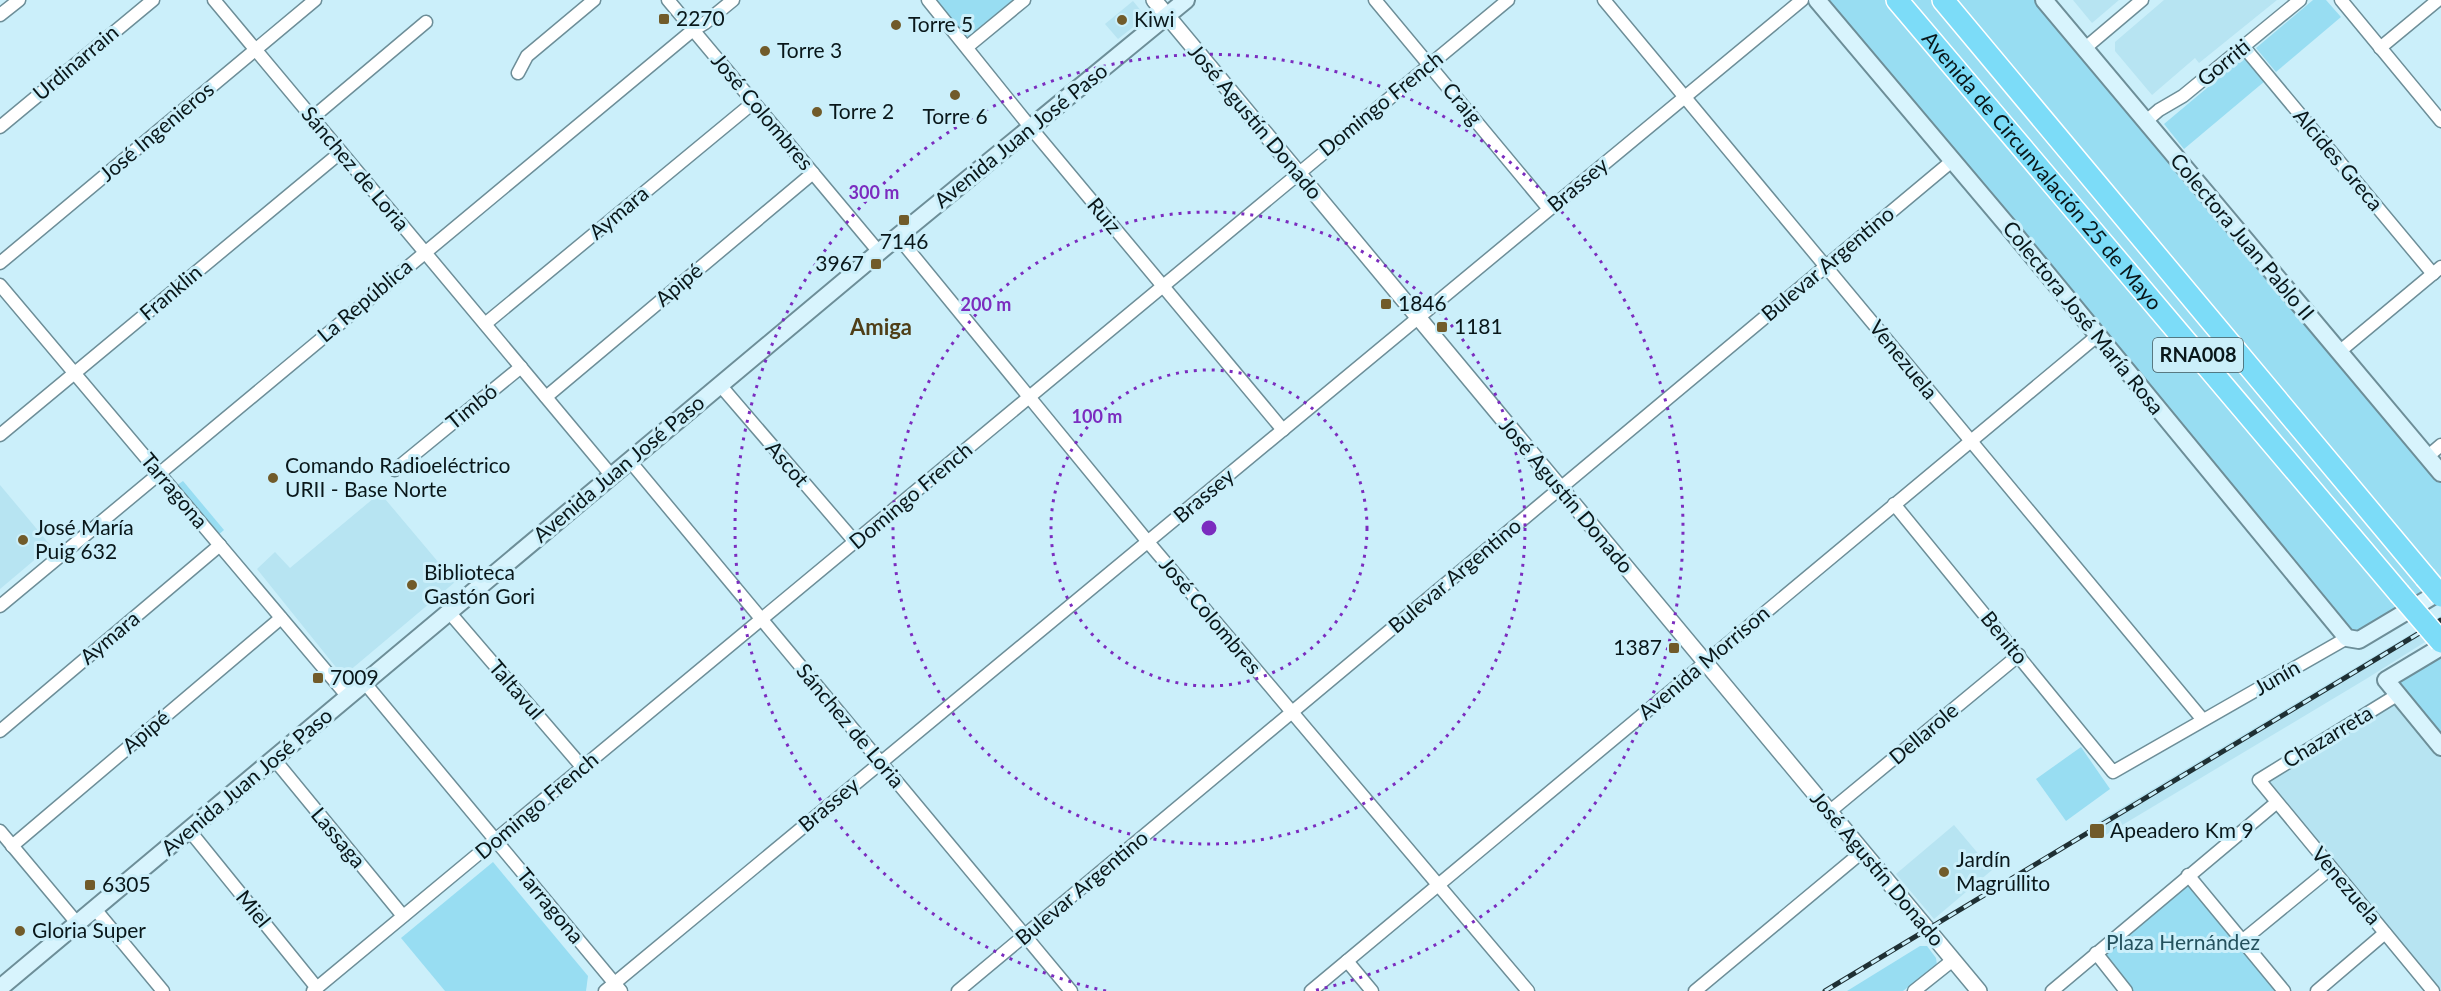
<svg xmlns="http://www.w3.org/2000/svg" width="2441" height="991" viewBox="0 0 2441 991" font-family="Lato,sans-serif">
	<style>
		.built { fill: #b7e4f2 }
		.green { fill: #98ddf2 }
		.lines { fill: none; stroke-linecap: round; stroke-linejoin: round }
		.minor-casing { stroke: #6d8e98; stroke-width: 15 }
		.tertiary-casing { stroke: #6d8e98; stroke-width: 18 }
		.secondary-casing { stroke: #6d8e98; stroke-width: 20 }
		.motorway-casing { stroke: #fff; stroke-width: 24 }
		.minor { stroke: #fff; stroke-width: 12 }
		.tertiary { stroke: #fff; stroke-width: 15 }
		.secondary { stroke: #d8f4fd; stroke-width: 16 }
		.motorway { stroke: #7cdcf8; stroke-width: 21 }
		.rail-casing { stroke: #1f3034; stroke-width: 5 }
		.rail { stroke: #cbeffa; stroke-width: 3; stroke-dasharray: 9; stroke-linecap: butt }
		.motorway-bridge-casing { stroke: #fff; stroke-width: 24; stroke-linecap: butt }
		.motorway-bridge { stroke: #7cdcf8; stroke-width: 21 }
		.ring { fill: none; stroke: #7b2cbf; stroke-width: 3; stroke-dasharray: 3 6 }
		.poi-dot { fill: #715b2a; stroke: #cbeffa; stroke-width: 2 }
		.labels { text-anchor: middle; stroke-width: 6; stroke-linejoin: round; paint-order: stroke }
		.shield { fill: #cbeffa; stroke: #43585d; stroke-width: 1.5 }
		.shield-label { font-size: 20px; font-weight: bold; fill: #09171a }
		.poi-label { font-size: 21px; fill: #09171a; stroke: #cbeffa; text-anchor: start }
		.street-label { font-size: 21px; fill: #09171a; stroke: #cbeffa }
		.park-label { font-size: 21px; fill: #24515d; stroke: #cbeffa }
		.neighbourhood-label { font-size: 22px; font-weight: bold; fill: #4f3e17; stroke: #cbeffa }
		.centre { fill: #7b2cbf; stroke: #cbeffa; stroke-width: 3 }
		.ring-label { font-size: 18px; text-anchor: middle; font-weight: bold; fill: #7b2cbf; stroke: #cbeffa; stroke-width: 6; stroke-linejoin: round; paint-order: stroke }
	</style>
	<rect width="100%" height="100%" fill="#cbeffa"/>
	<g class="built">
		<path d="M2073,0h46l-27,23z"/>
		<path d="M2164,0h113l-78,63 -4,-5 -43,37 -37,-44v-9z"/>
		<path d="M1133,1l13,16 -28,22 -13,-15z"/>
		<path d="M0,485l51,61 -51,43z"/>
		<path d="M380,493l75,89 -107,90 -9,-1 -82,-102 18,-17 15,16z"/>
		<path d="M2441,616v16l-75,47 -267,160 -8,-13z"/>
		<path d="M2397,695l44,52v244h-8l-174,-211z"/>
		<path d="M1954,825l38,45 -58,49 -38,-45z"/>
	</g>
	<g class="green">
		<path d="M933,0h86l-41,34 -10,3 -10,-6z"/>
		<path d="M1817,0h227l397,473v118l-82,49z"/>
		<path d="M2313,0h13l15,17 -65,55 -20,-24z"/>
		<path d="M2244,57l21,24 -81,68 -20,-25z"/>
		<path d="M183,481l41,49 -6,5 -42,-49z"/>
		<path d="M2441,647v100l-55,-67z"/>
		<path d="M2081,747l29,42 -44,32 -30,-42z"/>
		<path d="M493,862l95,114 -2,15h-141l-44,-53z"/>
		<path d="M2188,875l96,116h-158l-30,-38z"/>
		<path d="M1920,946h7l9,12 1,7 -34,26h-56z"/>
	</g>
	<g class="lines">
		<g class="minor-casing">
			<g id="minor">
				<path d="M214,0l397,475"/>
				<path d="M668,0l211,252"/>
				<path d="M928,0l103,128 252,302"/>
				<path d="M1375,0l174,209"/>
				<path d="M1604,0l599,720"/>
				<path d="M2341,0l100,121"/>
				<path d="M0,15l19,-15"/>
				<path d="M2243,46l190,228"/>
				<path d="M967,47l57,-47"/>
				<path d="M2380,48l58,-48"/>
				<path d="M2084,49l58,-49"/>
				<path d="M518,73l9,-17 67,-56"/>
				<path d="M312,118l114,-96"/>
				<path d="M2145,122l14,-12 24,-14 117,-96"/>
				<path d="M0,127l153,-127"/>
				<path d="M898,237l250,305 380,449"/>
				<path d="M0,263l315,-263"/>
				<path d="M0,285l348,412"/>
				<path d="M485,324l269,-222"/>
				<path d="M2339,352l102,-85"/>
				<path d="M720,385l135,157"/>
				<path d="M546,397l267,-224"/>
				<path d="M0,435l341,-283"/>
				<path d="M2427,457l14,-12"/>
				<path d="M629,460l442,531"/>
				<path d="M395,470l126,-103"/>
				<path d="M1894,504l219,268 234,-134"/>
				<path d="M0,606l693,-576 12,-7 28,-23"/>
				<path d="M449,612l134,156"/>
				<path d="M364,682l257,309"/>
				<path d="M2397,695l-138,85 174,211"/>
				<path d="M0,731l220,-186"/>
				<path d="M274,759l129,157"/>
				<path d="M1829,812l190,-157"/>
				<path d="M189,830l128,158"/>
				<path d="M0,831l77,92"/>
				<path d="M12,846l269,-228"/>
				<path d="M2188,875l96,116"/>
				<path d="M95,909l68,82"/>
				<path d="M2242,941l89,-73"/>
				<path d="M2096,953l30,38"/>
				<path d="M1347,961l25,30"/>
				<path d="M313,991l1195,-991"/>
				<path d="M605,991l1197,-991"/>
				<path d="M958,991l994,-830"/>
				<path d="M1311,991l786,-655"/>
				<path d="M1695,991l167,-139"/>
				<path d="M1914,991l39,-31"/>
				<path d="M2052,991l224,-188"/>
				<path d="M2317,991l68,-58"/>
			</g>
		</g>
		<g class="tertiary-casing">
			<path id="tertiary" d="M1154,0l825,991"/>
		</g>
		<g class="secondary-casing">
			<g id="secondary">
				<path d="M1817,0l190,225 340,413 12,2 82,-49"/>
				<path d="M2044,0l397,473"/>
				<path d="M2441,647l-55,33 55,67"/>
				<path d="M0,988l879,-736 307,-252"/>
			</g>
		</g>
		<g class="motorway-casing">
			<g id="motorway">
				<path id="s1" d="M1897,0l502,593"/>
				<path d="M1943,0l482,577"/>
			</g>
		</g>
		<use href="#minor" class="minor"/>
		<use href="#tertiary" class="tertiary"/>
		<use href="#secondary" class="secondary"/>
		<use href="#motorway" class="motorway"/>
		<g class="rail-casing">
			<path id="rail" d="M1825,991l616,-371"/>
		</g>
		<use href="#rail" class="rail"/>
		<g class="motorway-bridge-casing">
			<g id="motorway-bridge">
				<path d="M2425,577l16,19"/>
				<path d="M2399,593l42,49"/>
			</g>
		</g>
		<use href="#motorway-bridge" class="motorway-bridge"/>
	</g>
	<g class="ring">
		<circle cx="1209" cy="528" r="158"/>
		<circle cx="1209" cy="528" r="316"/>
		<path d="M1106 991A474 474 0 1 1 1312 991"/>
	</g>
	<g class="poi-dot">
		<rect x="658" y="13" width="12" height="12" rx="3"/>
		<circle cx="1122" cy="20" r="6"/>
		<circle cx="896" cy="25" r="6"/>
		<circle cx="765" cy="51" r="6"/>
		<circle cx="955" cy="95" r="6"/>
		<circle cx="817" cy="112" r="6"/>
		<rect x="898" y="214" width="12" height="12" rx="3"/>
		<rect x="870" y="258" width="12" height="12" rx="3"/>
		<rect x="1380" y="298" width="12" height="12" rx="3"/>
		<rect x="1436" y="321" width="12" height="12" rx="3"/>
		<circle cx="273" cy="478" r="6"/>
		<circle cx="23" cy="540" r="6"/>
		<circle cx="412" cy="585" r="6"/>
		<rect x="1668" y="642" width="12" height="12" rx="3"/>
		<rect x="312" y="672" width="12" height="12" rx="3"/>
		<rect x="2089" y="823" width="16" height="16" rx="3"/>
		<circle cx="1944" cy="872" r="6"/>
		<rect x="84" y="879" width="12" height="12" rx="3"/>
		<circle cx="20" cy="931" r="6"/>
	</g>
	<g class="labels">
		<rect class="shield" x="2153" y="338" width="90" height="34" rx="4.5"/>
		<g class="shield-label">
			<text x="2198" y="362">RNA008</text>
		</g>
		<g class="poi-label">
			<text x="676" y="26">2270</text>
			<text x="1134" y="27">Kiwi</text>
			<text x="908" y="32">Torre 5</text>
			<text x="777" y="58">Torre 3</text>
			<text x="829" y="119">Torre 2</text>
			<text x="955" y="124" text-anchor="middle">Torre 6</text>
			<text x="904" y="249" text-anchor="middle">7146</text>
			<text x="864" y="271" text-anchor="end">3967</text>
			<text x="1398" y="311">1846</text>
			<text x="1454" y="334">1181</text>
			<text x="285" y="473">Comando Radioeléctrico<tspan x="285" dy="24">URII - Base Norte</tspan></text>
			<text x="35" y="535">José María<tspan x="35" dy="24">Puig 632</tspan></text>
			<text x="424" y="580">Biblioteca<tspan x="424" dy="24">Gastón Gori</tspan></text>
			<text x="1662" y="655" text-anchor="end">1387</text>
			<text x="330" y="685">7009</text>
			<text x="2110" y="838">Apeadero Km 9</text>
			<text x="1956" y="867">Jardín<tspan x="1956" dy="24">Magrullito</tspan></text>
			<text x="102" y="892">6305</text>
			<text x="32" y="938">Gloria Super</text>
		</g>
		<g class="street-label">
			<text transform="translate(76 63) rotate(-40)" y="7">Urdinarrain</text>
			<text transform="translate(2224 63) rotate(-39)" y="7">Gorriti</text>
			<text transform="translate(1381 104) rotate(-39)" y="7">Domingo French</text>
			<text transform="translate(1462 104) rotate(50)" y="7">Craig</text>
			<text transform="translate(762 112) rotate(50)" y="7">José Colombres</text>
			<text transform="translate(1255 122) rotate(50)" y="7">José Agustín Donado</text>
			<text transform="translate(157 132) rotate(-40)" y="7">José Ingenieros</text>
			<text transform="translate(1021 136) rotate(-39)" y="7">Avenida Juan José Paso</text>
			<text transform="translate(2338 160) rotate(50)" y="7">Alcides Greca</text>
			<text transform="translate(355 169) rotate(50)" y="7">Sánchez de Loria</text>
			<text dy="7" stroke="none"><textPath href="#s1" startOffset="224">Avenida de Circunvalación 25 de Mayo</textPath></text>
			<text transform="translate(1578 185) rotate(-40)" y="7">Brassey</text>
			<text transform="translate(619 213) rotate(-40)" y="7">Aymara</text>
			<text transform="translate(1104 216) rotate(50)" y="7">Ruiz</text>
			<text transform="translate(2242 237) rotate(50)" y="7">Colectora Juan Pablo II</text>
			<text transform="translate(1828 264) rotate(-40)" y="7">Bulevar Argentino</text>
			<text transform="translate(679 285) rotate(-40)" y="7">Apipé</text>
			<text transform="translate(171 293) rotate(-40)" y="7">Franklin</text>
			<text transform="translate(365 301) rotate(-40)" y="7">La República</text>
			<text transform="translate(2083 318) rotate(51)" y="7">Colectora José María Rosa</text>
			<text transform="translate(1903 360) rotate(51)" y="7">Venezuela</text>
			<text transform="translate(472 407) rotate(-39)" y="7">Timbó</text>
			<text transform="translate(787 464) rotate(49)" y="7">Ascot</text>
			<text transform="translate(619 469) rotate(-40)" y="7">Avenida Juan José Paso</text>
			<text transform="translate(174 491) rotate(50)" y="7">Tarragona</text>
			<text transform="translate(911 496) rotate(-40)" y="7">Domingo French</text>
			<text transform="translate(1204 496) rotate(-40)" y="7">Brassey</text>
			<text transform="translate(1566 496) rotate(50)" y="7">José Agustín Donado</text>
			<text transform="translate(1455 576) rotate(-40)" y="7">Bulevar Argentino</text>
			<text transform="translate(1210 616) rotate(50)" y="7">José Colombres</text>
			<text transform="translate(110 638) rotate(-40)" y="7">Aymara</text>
			<text transform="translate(2004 638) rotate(51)" y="7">Benito</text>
			<text transform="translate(1704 663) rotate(-40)" y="7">Avenida Morrison</text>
			<text transform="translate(2277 678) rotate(-30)" y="7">Junín</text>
			<text transform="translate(516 690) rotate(49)" y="7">Taltavul</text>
			<text transform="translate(850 726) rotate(50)" y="7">Sánchez de Loria</text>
			<text transform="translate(146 732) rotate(-40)" y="7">Apipé</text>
			<text transform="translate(1924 734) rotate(-40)" y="7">Dellarole</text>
			<text transform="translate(2328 737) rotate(-31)" y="7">Chazarreta</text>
			<text transform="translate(247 782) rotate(-40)" y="7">Avenida Juan José Paso</text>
			<text transform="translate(829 805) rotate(-40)" y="7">Brassey</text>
			<text transform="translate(537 806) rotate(-40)" y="7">Domingo French</text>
			<text transform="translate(338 838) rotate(50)" y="7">Lassaga</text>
			<text transform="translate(1877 869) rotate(50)" y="7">José Agustín Donado</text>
			<text transform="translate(2346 886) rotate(50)" y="7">Venezuela</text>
			<text transform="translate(1082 888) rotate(-40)" y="7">Bulevar Argentino</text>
			<text transform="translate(550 906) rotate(50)" y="7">Tarragona</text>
			<text transform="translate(253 909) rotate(51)" y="7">Miel</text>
		</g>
		<g class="park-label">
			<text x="2183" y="950">Plaza Hernández</text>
		</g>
		<g class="neighbourhood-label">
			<text x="881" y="335">Amiga</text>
		</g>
	</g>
	<circle cx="1209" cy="528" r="9" class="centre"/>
	<g class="ring-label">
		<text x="874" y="199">300 m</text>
		<text x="986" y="311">200 m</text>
		<text x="1097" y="423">100 m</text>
	</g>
</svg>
